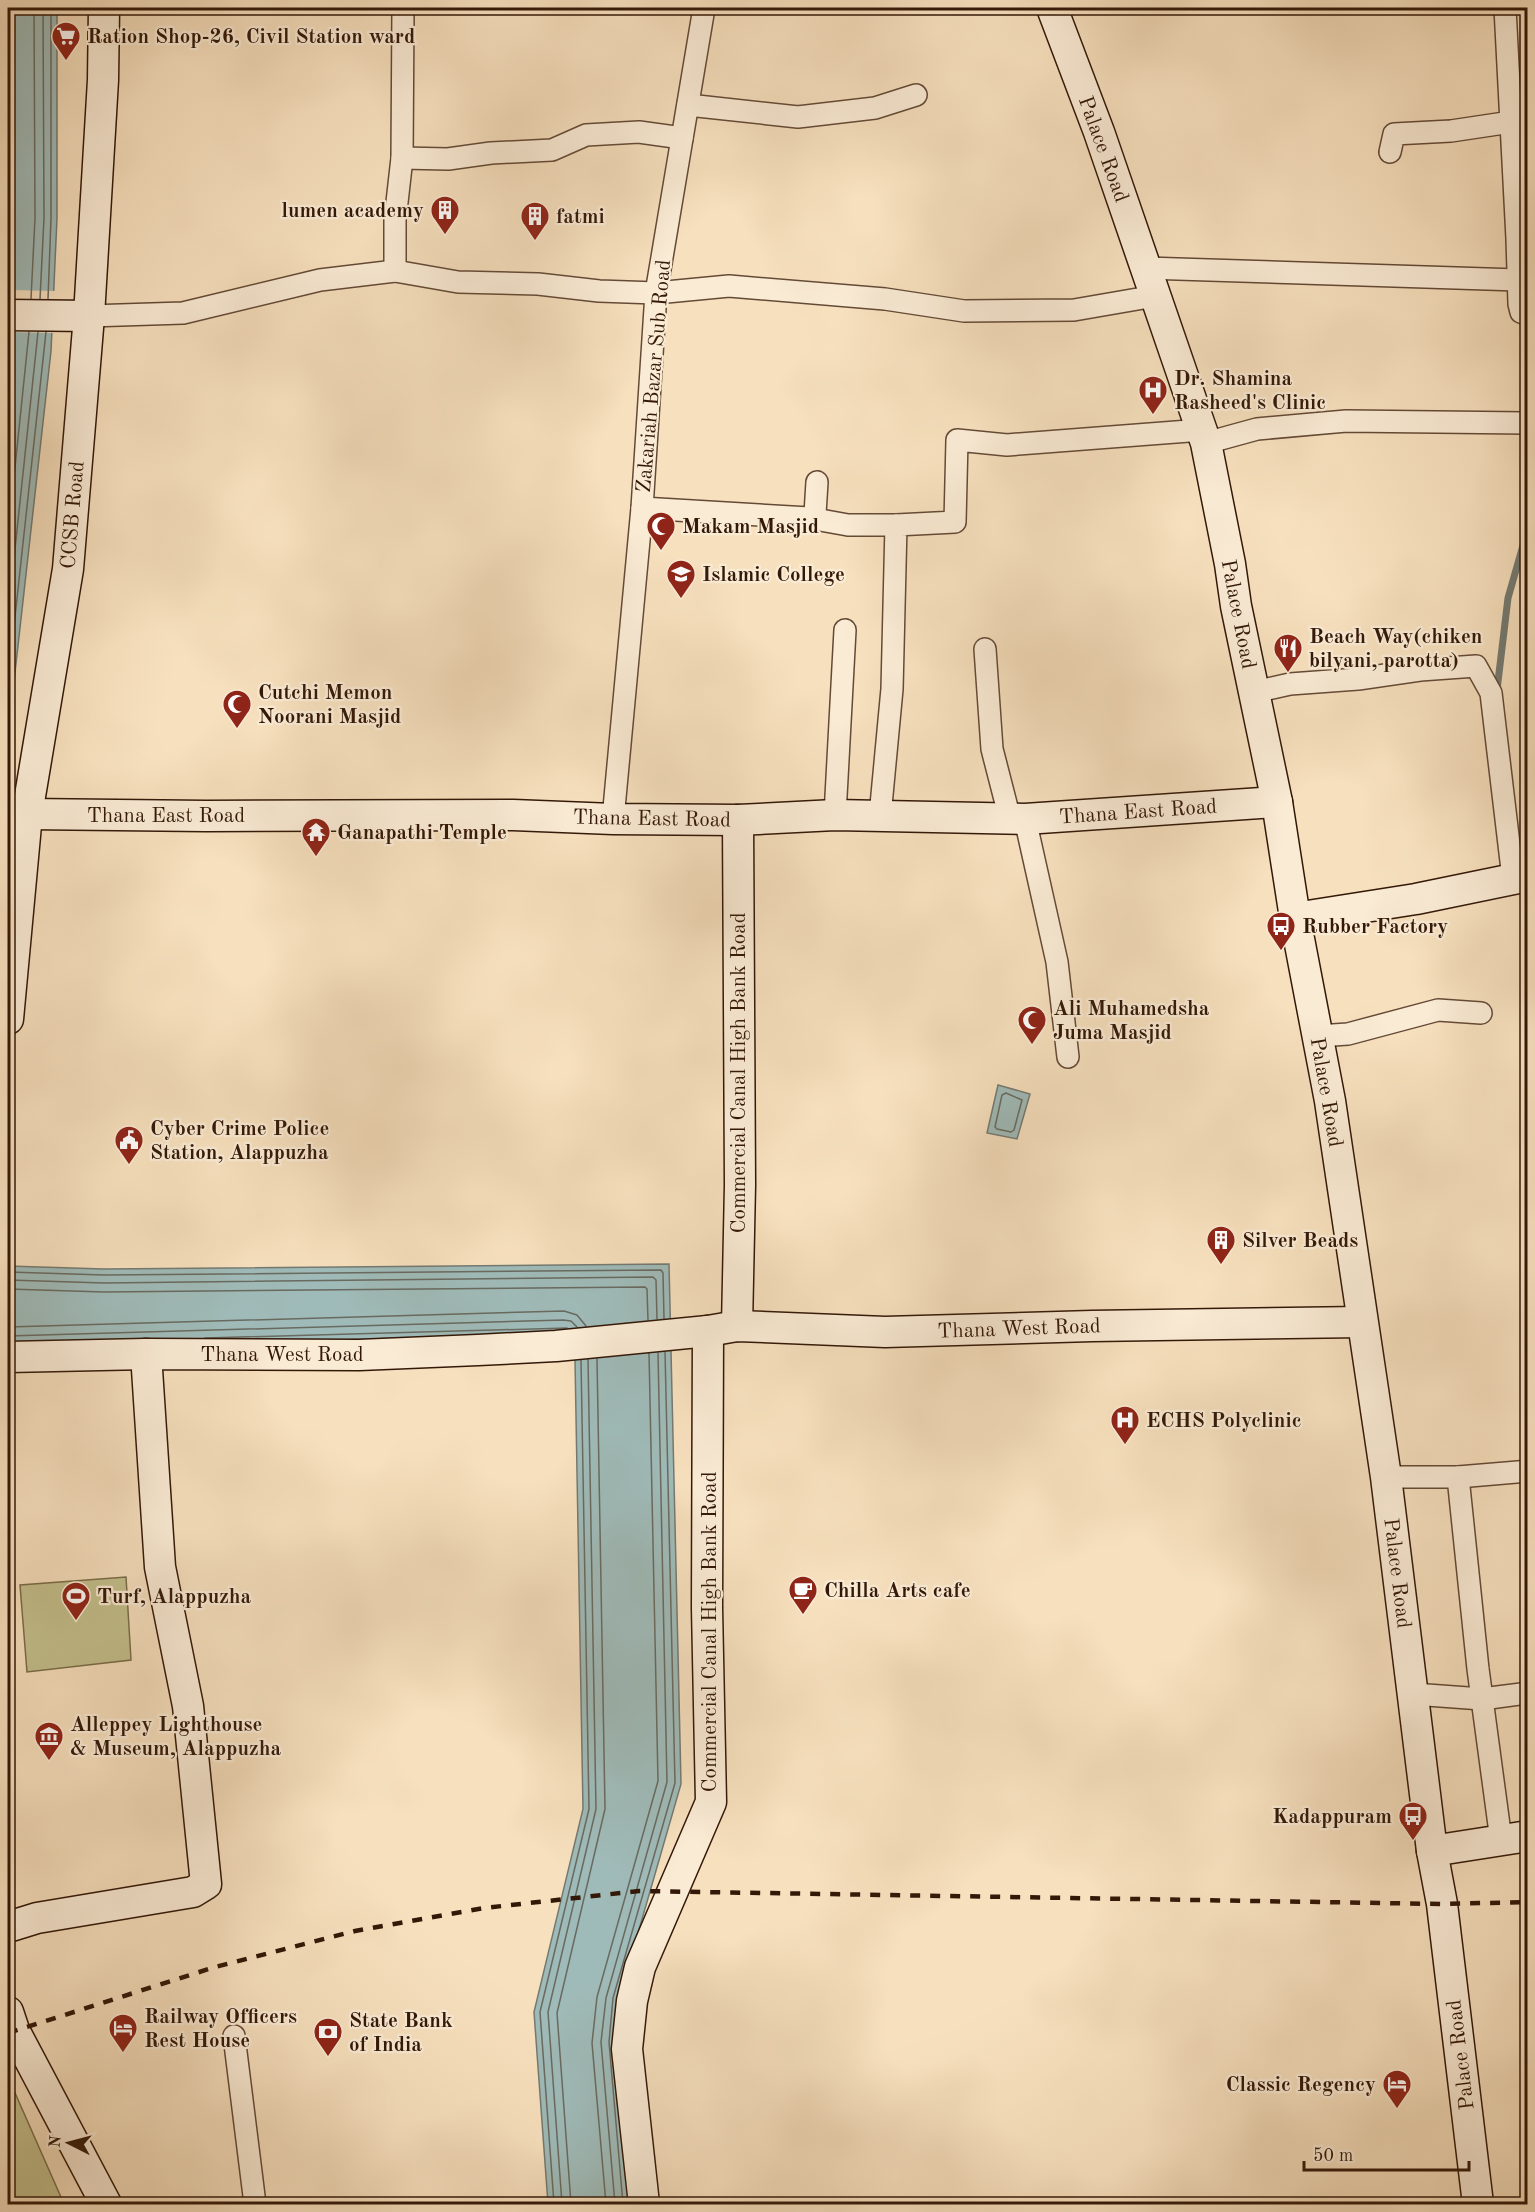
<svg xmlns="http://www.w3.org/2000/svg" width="1535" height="2212" viewBox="0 0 1535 2212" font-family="'Old Standard TT',serif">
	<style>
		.green { fill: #c3c08d; stroke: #7b6c4a; stroke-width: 1.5 }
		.water { fill: #9fbbb9; stroke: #747a72; stroke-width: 1.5 }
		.pier { fill: #f7e0be }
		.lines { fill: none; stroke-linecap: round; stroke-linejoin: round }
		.shore { stroke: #696a60; stroke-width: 1.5 }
		.stream { stroke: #747a72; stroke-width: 7 }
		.street-casing { stroke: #644a36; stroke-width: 24 }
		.secondary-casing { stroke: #331808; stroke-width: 33 }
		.street { stroke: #faebd5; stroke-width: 21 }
		.secondary { stroke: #faebd5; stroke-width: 30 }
		.rail { stroke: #331808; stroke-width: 4.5; stroke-dasharray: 10 10; stroke-linecap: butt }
		.labels { text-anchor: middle; stroke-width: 4.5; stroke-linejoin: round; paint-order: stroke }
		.poi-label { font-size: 21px; font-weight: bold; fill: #331808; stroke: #faebd5; text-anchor: start }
		.street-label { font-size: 21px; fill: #331808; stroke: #faebd5 }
	</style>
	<rect width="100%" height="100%" fill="#f7e0be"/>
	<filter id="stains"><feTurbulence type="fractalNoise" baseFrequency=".00333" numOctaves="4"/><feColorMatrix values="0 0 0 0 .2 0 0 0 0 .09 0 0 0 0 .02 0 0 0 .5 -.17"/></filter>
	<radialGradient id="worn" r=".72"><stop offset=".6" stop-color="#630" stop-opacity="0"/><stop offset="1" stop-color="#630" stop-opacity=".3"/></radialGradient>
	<g class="green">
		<path d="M126,1577l5,83 -104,12 -7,-87z"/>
		<path d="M8,2077l56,127h-56z"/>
	</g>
	<g class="water">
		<path d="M8,8h49v210l-6,133 -43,384z"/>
		<path d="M998,1085l32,9 -13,45 -30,-6z"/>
		<path d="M669,1264l12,520 -62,215 -4,43 14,162h-81l-14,-192 49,-203 -8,-449 -10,-27 -557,17v-84l96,3z"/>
	</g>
	<path class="pier" d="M8,290l49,1 -2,42 -47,-1z"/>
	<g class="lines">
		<g class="shore">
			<path d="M31,299l4,-81 -1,-210"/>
			<path d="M40,299l4,-81 -1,-210"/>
			<path d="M48,299l3,-81v-210"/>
			<path d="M8,535l21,-203"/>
			<path d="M8,615l30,-283"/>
			<path d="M8,681l38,-349"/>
			<path d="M1006,1093l16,7 -8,30 -3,2 -14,-3 -2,-2 7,-32z"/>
			<path d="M8,1272l96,3 557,-5 2,3 1,46"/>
			<path d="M8,1280l96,3 549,-6 3,3 1,39"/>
			<path d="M8,1289l96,3 541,-5 2,2 1,31"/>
			<path d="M8,1327l556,-16 13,4 9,11"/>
			<path d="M8,1336l555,-16 8,1 6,6"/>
			<path d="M205,1338l362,-10"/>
			<path d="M554,2204l-14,-192 49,-203 -8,-449"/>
			<path d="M562,2204l-14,-192 48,-203 -8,-450"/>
			<path d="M571,2204l-14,-191 48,-204 -8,-450"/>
			<path d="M606,2204l-14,-161 5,-46 61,-216 -9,-428"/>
			<path d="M615,2204l-14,-162 5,-44 61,-216 -9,-429"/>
			<path d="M623,2204l-14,-162 4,-44 62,-215 -10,-431"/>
		</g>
		<path class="stream" d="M1497,690l11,-92 20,-70"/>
		<g class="street-casing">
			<g id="street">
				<path d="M1505,8l12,231 2,65 2,8 7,3"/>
				<path d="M688,105l110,12 77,-9 41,-13"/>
				<path d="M1390,152l4,-18 57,-3 60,-9"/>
				<path d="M402,158l46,1 43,-6 61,-3 34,-15 53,-3 43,6"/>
				<path d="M1146,268l372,12"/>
				<path d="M395,271v-51l7,-62 1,-150"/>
				<path d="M89,316l94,-3 137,-33 75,-9 63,11 80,2 61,7 57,2 73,-7 156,13 79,12 110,-1 81,-14"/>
				<path d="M1206,443l51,-14 89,-8 182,2"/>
				<path d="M642,508l167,10 6,-4 2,-32"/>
				<path d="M809,518l39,7h48"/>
				<path d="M985,649l7,100 18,70"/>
				<path d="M1254,692l36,-8 68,-5 62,-9 56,-4 15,27 22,185"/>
				<path d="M835,815l10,-185"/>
				<path d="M880,816l12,-127 4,-164 59,-3 2,-82 50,5 195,-15"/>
				<path d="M613,819l29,-311 14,-215 48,-285"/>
				<path d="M1025,819l32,143 11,95"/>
				<path d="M1318,1036l30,-2 90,-24 43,3"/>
				<path d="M1386,1477h72l70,-6"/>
				<path d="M1458,1477l20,192 23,171"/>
				<path d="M1413,1694l69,5 46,-6"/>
				<path d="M234,2036l21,168"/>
			</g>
		</g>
		<g class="secondary-casing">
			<g id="secondary">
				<path d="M1052,8l47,124 107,311 24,121 6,42 41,196 18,116 35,183 56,376 46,374 10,53 36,300"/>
				<path d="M8,315l81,1"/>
				<path d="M27,814l179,2 307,-1 100,4 125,1 97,-5 190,4 252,-17"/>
				<path d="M1295,918l121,-19 112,-23"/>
				<path d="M8,1019l19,-205 41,-245 21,-253 14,-236 1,-72"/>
				<path d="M737,1326l3,-141 -2,-365"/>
				<path d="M8,1357l138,-3 213,1 119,-5 78,-4 152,-15 29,-5 148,6 207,-6 270,-4"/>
				<path d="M1432,1851l96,-15"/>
				<path d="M8,1927l29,-9 156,-26 13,-8 -18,-178 -28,-139 -14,-213"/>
				<path d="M8,2012l6,18 92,174"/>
				<path d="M644,2204l-17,-155 5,-48 8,-34 71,-165 -4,-194 1,-277"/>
			</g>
		</g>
		<use href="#street" class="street"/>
		<use href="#secondary" class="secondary"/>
		<path class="rail" d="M8,2033l207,-66 140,-36 129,-23 155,-17 803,13 86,-2"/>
	</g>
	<defs>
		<g id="supermarket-pin" transform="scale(1.5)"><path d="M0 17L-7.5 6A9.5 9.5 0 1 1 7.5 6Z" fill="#8f2418" stroke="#faebd5"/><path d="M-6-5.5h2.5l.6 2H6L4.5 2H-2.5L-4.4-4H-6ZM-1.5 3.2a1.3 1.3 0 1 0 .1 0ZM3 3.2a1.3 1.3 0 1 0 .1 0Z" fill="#fff"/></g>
		<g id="building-pin" transform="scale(1.5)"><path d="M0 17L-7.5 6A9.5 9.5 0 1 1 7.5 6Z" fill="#8f2418" stroke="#faebd5"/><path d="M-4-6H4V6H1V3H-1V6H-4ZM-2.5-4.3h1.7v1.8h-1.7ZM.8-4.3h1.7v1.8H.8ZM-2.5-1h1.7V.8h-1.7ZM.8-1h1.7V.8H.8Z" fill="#fff"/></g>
		<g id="hospital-pin" transform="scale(1.5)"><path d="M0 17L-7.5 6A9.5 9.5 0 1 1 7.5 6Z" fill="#8f2418" stroke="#faebd5"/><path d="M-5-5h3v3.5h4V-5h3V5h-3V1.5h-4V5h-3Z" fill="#fff"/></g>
		<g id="mosque-pin" transform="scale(1.5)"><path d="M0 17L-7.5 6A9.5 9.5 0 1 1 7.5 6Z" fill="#8f2418" stroke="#faebd5"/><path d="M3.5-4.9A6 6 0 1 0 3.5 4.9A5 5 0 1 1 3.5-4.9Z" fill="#fff"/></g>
		<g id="university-pin" transform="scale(1.5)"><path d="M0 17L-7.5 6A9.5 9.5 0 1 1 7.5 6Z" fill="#8f2418" stroke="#faebd5"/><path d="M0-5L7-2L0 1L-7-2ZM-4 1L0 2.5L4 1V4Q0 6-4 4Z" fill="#fff"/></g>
		<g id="restaurant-pin" transform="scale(1.5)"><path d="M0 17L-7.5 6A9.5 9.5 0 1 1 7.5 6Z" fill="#8f2418" stroke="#faebd5"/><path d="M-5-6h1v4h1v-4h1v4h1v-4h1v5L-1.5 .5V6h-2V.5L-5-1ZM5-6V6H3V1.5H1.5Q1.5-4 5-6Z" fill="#fff"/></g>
		<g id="temple-pin" transform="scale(1.5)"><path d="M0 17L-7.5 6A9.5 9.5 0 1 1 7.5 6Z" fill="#8f2418" stroke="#faebd5"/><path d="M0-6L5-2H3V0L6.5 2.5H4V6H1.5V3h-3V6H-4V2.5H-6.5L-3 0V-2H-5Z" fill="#fff"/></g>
		<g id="bus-pin" transform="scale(1.5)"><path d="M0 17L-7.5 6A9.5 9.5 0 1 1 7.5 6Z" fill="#8f2418" stroke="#faebd5"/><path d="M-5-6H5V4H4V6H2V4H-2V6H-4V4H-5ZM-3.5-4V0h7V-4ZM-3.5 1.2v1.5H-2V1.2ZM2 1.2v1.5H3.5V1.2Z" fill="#fff"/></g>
		<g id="civic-pin" transform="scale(1.5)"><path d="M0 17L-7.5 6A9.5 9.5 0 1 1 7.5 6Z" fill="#8f2418" stroke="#faebd5"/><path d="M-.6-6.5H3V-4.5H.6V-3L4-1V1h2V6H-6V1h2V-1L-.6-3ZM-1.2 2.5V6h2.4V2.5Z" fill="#fff"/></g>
		<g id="cafe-pin" transform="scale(1.5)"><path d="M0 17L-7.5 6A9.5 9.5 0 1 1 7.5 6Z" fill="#8f2418" stroke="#faebd5"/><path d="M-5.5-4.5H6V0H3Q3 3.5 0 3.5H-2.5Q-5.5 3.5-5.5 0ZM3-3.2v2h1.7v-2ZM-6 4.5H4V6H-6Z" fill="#fff"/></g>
		<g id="stadium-pin" transform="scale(1.5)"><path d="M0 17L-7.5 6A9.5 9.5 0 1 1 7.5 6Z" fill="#8f2418" stroke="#faebd5"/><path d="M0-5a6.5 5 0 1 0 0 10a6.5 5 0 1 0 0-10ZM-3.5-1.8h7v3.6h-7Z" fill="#fff"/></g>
		<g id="museum-pin" transform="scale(1.5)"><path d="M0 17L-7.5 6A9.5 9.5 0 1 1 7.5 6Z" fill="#8f2418" stroke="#faebd5"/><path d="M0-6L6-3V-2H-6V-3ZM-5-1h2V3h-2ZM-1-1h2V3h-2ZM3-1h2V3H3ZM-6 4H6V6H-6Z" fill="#fff"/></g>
		<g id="hotel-pin" transform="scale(1.5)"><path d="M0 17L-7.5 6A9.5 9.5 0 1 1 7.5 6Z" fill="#8f2418" stroke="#faebd5"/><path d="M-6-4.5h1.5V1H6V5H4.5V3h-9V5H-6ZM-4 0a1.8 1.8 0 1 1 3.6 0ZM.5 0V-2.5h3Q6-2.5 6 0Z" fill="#fff"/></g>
		<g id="bank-pin" transform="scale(1.5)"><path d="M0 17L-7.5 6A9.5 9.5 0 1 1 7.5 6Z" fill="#8f2418" stroke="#faebd5"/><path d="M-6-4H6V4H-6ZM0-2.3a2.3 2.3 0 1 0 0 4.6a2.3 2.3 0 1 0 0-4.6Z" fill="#fff"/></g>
	</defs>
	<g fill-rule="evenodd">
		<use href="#supermarket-pin" x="66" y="36"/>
		<use href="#building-pin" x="445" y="210"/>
		<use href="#building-pin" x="535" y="216"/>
		<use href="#hospital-pin" x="1153" y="390"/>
		<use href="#mosque-pin" x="661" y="526"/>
		<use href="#university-pin" x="681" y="574"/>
		<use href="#restaurant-pin" x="1288" y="648"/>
		<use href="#mosque-pin" x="237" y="704"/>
		<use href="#temple-pin" x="316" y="832"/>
		<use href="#bus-pin" x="1281" y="926"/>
		<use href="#mosque-pin" x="1032" y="1020"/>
		<use href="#civic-pin" x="129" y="1140"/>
		<use href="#building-pin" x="1221" y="1240"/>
		<use href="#hospital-pin" x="1125" y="1420"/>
		<use href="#cafe-pin" x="803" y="1590"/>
		<use href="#stadium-pin" x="76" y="1596"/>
		<use href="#museum-pin" x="49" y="1736"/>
		<use href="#bus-pin" x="1413" y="1816"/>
		<use href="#hotel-pin" x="123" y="2028"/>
		<use href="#bank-pin" x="328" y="2032"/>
		<use href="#hotel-pin" x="1397" y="2084"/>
	</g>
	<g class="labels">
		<g class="poi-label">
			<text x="87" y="43">Ration Shop-26, Civil Station ward</text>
			<text x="424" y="217" text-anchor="end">lumen academy</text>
			<text x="556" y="223">fatmi</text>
			<text x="1174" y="385">Dr. Shamina<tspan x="1174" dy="24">Rasheed's Clinic</tspan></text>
			<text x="682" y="533">Makam Masjid</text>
			<text x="702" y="581">Islamic College</text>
			<text x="1309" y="643">Beach Way(chiken<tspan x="1309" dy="24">bilyani, parotta)</tspan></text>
			<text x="258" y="699">Cutchi Memon<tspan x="258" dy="24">Noorani Masjid</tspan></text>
			<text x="337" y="839">Ganapathi Temple</text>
			<text x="1302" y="933">Rubber Factory</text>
			<text x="1053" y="1015">Ali Muhamedsha<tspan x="1053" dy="24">Juma Masjid</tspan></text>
			<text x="150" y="1135">Cyber Crime Police<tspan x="150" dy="24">Station, Alappuzha</tspan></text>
			<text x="1242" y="1247">Silver Beads</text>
			<text x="1146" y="1427">ECHS Polyclinic</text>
			<text x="824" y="1597">Chilla Arts cafe</text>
			<text x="97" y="1603">Turf, Alappuzha</text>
			<text x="70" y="1731">Alleppey Lighthouse<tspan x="70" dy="24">&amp; Museum, Alappuzha</tspan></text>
			<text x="1392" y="1823" text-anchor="end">Kadappuram</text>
			<text x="144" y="2023">Railway Officers<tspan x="144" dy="24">Rest House</tspan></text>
			<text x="349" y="2027">State Bank<tspan x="349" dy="24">of India</tspan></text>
			<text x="1376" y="2091" text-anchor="end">Classic Regency</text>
		</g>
		<g class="street-label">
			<text transform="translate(1104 149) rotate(70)" y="7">Palace Road</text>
			<text transform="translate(653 376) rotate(-85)" y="7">Zakariah Bazar Sub Road</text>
			<text transform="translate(72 515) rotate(-85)" y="7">CCSB Road</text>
			<text transform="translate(1239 614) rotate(79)" y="7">Palace Road</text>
			<text transform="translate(1138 811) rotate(-4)" y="7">Thana East Road</text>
			<text x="166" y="822">Thana East Road</text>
			<text transform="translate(652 818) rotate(1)" y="7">Thana East Road</text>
			<text transform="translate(738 1073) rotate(-90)" y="7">Commercial Canal High Bank Road</text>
			<text transform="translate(1327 1092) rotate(80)" y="7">Palace Road</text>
			<text transform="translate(1019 1328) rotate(-2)" y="7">Thana West Road</text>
			<text x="282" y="1361">Thana West Road</text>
			<text transform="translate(1398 1573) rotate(83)" y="7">Palace Road</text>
			<text transform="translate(709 1632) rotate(-90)" y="7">Commercial Canal High Bank Road</text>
			<text transform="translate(1460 2055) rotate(-97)" y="7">Palace Road</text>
		</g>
	</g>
	<rect width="1535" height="2212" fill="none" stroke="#f7e0be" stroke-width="30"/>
	<rect x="9" y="9" width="1517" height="2194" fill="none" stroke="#331808" stroke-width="3"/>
	<rect x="15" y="15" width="1505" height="2182" fill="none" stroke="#331808" stroke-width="1.5"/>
	<g transform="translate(69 2143) rotate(276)" stroke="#faebd5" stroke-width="4.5" paint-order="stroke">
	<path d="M0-4.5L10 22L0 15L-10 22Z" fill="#331808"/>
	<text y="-9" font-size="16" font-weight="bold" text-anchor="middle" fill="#331808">N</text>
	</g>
	<path d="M1304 2161v9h165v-9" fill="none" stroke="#331808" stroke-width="3"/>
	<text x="1313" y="2161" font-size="18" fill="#331808" stroke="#faebd5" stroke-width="4.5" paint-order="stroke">50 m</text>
	<rect width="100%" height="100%" filter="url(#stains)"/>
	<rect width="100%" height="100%" fill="url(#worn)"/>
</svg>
